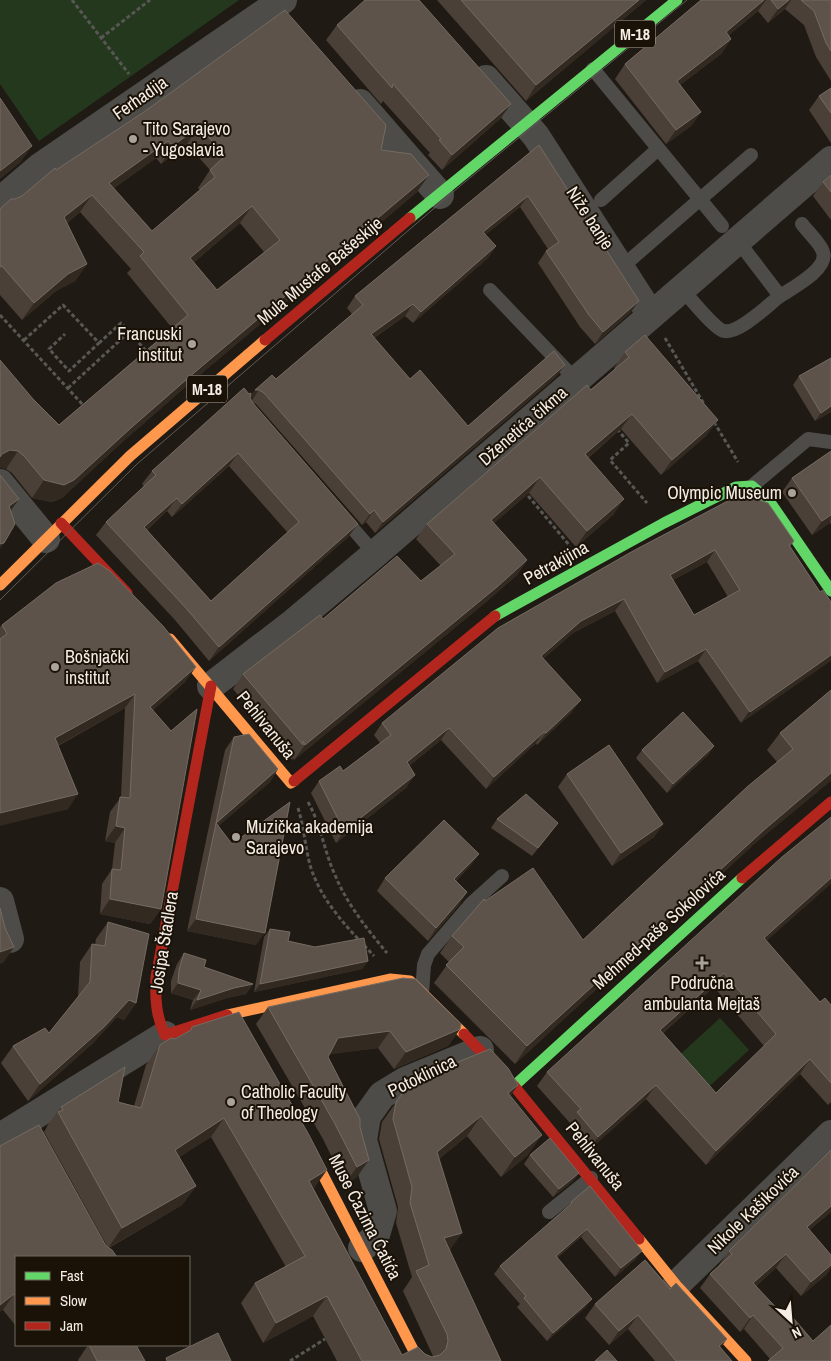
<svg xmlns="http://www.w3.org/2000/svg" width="831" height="1361" viewBox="0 0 831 1361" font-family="'Archivo Narrow',sans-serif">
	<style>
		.green { fill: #24381d }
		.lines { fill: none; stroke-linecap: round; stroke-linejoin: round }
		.path { stroke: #595755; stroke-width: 3; stroke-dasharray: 4 2.5; stroke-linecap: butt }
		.lane { stroke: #4d4c48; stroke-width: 14 }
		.street { stroke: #4d4c48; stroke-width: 28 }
		.fast { stroke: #63d668; stroke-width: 11 }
		.slow { stroke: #ff974d; stroke-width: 11 }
		.jam { stroke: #b3261e; stroke-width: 11 }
		.tram { stroke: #5e5c59; stroke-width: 1 }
		.wall { fill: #4b4037; fill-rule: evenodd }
		.shaded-wall { fill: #322921 }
		.building { fill: #5d534a; stroke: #746b62; fill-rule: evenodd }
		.poi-dot { fill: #a9a39c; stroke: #1b1207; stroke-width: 2 }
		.labels { text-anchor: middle; stroke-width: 4; stroke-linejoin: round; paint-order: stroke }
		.shield { fill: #1b1207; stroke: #b2aba2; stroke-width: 1 }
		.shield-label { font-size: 16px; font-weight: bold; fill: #f3ede5 }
		.street-label { font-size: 18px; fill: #f3ede5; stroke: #1b1207 }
		.poi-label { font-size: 18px; fill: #f3ede5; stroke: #1b1207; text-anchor: start }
	</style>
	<rect width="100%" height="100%" fill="#1f1a14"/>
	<g class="green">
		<path d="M0,0h239l-200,141 -39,-57z"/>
		<path d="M720,1018l29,32 -47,43 -29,-32z"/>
	</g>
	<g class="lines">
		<g class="path">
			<path d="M72,0l57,74"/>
			<path d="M101,38l49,-38"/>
			<path d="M0,315l84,91"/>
			<path d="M665,338l39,66"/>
			<path d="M24,340l39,-35 36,38 -30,28 -20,-22 16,-15"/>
			<path d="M99,343l22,-20 8,9"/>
			<path d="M68,388l61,-56 19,21"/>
			<path d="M714,422l24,40"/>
			<path d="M617,429l12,14 -19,17 37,43"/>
			<path d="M524,491l46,55"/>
			<path d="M308,802c13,23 16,49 27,73 12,29 32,54 52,78"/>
			<path d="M298,808c6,19 7,38 12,57 11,37 39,64 64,91"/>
			<path d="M290,1361l35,-22"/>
		</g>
		<g class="lane">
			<path d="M593,69l129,157"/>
			<path d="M601,200l57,-51"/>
			<path d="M738,241l42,55c12,-8 49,-27 43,-44 -2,-8 -16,-21 -21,-28"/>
			<path d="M622,267l129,-112"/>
			<path d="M682,289c7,8 33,40 42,42 15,3 44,-26 56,-35"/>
			<path d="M490,290l86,90"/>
			<path d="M752,486l56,-47 23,3"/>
			<path d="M341,515l34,39"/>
			<path d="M422,993l2,-28 4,-11 43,-50 31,-28"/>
			<path d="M549,1212l42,-34"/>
		</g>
		<g class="street">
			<path d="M486,79l50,57 115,179"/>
			<path d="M360,103l80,92"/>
			<path d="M0,201l41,-35 242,-166"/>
			<path d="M0,483l46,56"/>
			<path d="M211,686l83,-64 81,-68 456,-394"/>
			<path d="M0,901l10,38"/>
			<path d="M0,1137l165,-102"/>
			<path d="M362,1248l13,-10 8,-27 -20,-71 4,-24 15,-21 23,-14 75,-31"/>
			<path d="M676,1285l155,-151"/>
		</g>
		<g class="fast">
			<path d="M410,218l267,-218"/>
			<path d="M495,616l169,-93 72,-36 16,-1 18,16 61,89"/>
			<path d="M514,1086l228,-208"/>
		</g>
		<g class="slow">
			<path d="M0,585l130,-129 135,-116"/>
			<path d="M170,639l121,144 3,-2"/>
			<path d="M227,1015l163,-36 20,2 54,53"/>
			<path d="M306,1142l113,219"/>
			<path d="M639,1239l37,46 70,76"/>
		</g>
		<g class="jam">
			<path d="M265,340l145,-122"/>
			<path d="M61,523l66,70"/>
			<path d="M211,686l-55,291c-1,21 0,39 9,58l62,-20"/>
			<path d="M294,781l201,-165"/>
			<path d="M742,878l89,-76"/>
			<path d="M464,1034l50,52 125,153"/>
		</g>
		<path class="tram" d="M0,600l137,-136 323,-278 227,-186"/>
	</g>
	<g class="wall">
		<path d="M437,0h209l-120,101z"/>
		<path d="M701,0h130v81l-15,-24 -12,-32 -19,-16 -17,14 -10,-12 -29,24 2,4 -10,15 -41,31 21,27 -10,14 -25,18 -51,-65 10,-15z"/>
		<path d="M337,25l174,79 -11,15 -58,51 -14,-15 2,-2 -47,-52 -2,3 -55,-64z"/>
		<path d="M831,88v55l-22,-33 10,-14z"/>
		<path d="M144,112l237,38 36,42 -234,197 -63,55 -58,54 -10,4 -20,-4 -20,-25 -6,-4 27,-70 26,26 113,-97 -45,-55 4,-4 -51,-57 -13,11 20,41 -12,17 -19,10 -34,29 -22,-25v-86l15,-10 7,-3 34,-26zM187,144l23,26 -12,18 2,2 -48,41 -38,-43 42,-30 5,6zM240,223l24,29 -47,38 -23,-28z"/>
		<path d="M539,145l92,167 -36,32 -15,-17 -42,-64 8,-12 2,-2 -28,-42 -35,28 11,11 -8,12 -75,65 -8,-7 -31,22 36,41 58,47 89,-50 -182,157 -9,-11 -4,3 -106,-121 -5,-2 107,122 -10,13 -139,124 -34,-41 -79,-85 10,-13 38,-36 -2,-2 10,-13 98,-74 5,-7 21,-11 76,-65 -5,-6 8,-12zM229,466l59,67 -77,68 -64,-71 20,-19 5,6z"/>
		<path d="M831,175v45l-18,-24 10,-14z"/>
		<path d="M625,352l82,83 -46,40 -40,-46 -33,29 26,56 -38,33 -47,-54 -35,30 33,37 -10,15 -31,27 -192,158 -1,-2 -1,2 -59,-71 10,-15 80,-55 98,-38 20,-15 -25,-27 11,-15 188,-155 -1,-1z"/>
		<path d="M831,358v54l-16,9 -22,-36 6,-9z"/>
		<path d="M831,451v73l-1,-1 -18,12 -30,-43 10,-14z"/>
		<path d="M794,541l-4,6 30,45 11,10 -90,121 -43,-62 -41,22 -42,-72 -42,22 -30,26 29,53 -35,33 -1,-2 -50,46 -45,-49 -32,26 -2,21 -71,56 -25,-50 8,-12 24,-10 37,-28 -6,-8 8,-12 251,-172zM707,562l21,35 -34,18 -21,-35z"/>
		<path d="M2,625l184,56 -33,29 8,199 -11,15 -50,-10 2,-30 10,-15 3,-26 -10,-2 5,-29 11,-15 4,-89 -67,38 10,63 -68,16v-198z"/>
		<path d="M831,690l-80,157 -236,217 -81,-81 15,-21 -9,-9 12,-17 33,-35 98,39 194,-178 -10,-12 13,-17z"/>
		<path d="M234,737l44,32 -8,13 -52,44 38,119 -69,-14 38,-181z"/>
		<path d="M714,746l-6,9 -41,38 -31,-35 6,-8z"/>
		<path d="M567,774l96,50 -9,13 -42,29 -54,-79z"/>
		<path d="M497,819l55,12 -20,25 -41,-28z"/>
		<path d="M479,854l-9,12 -14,15 11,11 -8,13 -31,36 -51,-50 8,-13z"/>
		<path d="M108,922l28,81 -12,17 -7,-3 -25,27 -64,57 -27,-38 12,-17 36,-13 29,-36 2,-35 12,-18 3,1 1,-6z"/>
		<path d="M270,929l18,12 80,20 -6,8 -108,23 10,-55z"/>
		<path d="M767,941l53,61 11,3v97l-3,3 -28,-31 -94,91 -60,-66 -58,52 -20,-25 2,-3 -33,-37 10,-14zM714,987l50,59 -48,47 -53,-60z"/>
		<path d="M184,953l20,14 49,17 -7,10 -19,4 -37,12 3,-10 -22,-7v-12l6,-17z"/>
		<path d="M268,1007l192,22 -12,17 -54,23 -16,-21 -49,6 -1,3 32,62 -3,58 -12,7 -22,-45 -67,-115z"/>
		<path d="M192,1027l122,162 88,166 23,-1 7,3 1,-1 -30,-65 9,-14 -16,-54 2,-16 -19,-68 3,-17 25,-35 111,-2 -8,11 18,59 -27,22 -34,-41 -28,23 23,74 -13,17 52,111h-164l-24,-45 -50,27 -22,-40 14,-20 31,-16 -75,-130 -32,20 17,29 -14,19 -73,43 -93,9v69l-13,-16 -3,-164 107,100 -63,-114 3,-5v-1l14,-19 57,-5 16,4 12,-41 14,-20 15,-6 15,-8z"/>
		<path d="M831,1150v62l-22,18 22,35v3l-5,7 -25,21 -25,-28 -20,18 29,31 46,44 -61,-2 -26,-30 -4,3 -40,-44 10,-14 10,-9h-1l10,-14z"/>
		<path d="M530,1155l49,18 -6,8 -20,16 -29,-33z"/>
		<path d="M571,1202l65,57 -21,18 -34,-40 -24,21 29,49 -39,34 -30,-34 3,-3 -26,-30 6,-8 66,-57z"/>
		<path d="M645,1260l76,88 11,13h-77l-27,-32 -19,16 -24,-27 10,-14z"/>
		<path d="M88,1345l57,16h-67v-1z"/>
	</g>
	<g class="shaded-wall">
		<path d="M639,0h7l-120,101 10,-16z"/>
		<path d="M764,0h2l-8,11 -42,35 10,-14z"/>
		<path d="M789,0h2l-6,9 -17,14 10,-14z"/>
		<path d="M731,39l-10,15 -54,41 10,-14z"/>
		<path d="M511,104l-11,15 -58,51 10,-15z"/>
		<path d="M701,112l-10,14 -25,18 10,-14z"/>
		<path d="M199,126l-12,18 -26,20 12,-18z"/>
		<path d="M168,141l-12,17 -59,42 12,-17z"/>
		<path d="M32,146l-12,17 -20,16v-8z"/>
		<path d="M429,175l-12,17 -234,197 -63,55 -58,54 -10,4 -20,-4 12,-18 88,-53 63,-55z"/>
		<path d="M92,195l-12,17 -28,23 12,-18z"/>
		<path d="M528,196l-8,11 -45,36 8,-11z"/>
		<path d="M252,206l-12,17 -62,52 12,-17z"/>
		<path d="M496,246l-8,12 -75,65 8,-11z"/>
		<path d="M87,264l-12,17 -19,10 -34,29 12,-17 34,-29z"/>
		<path d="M639,301l-8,11 -36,32 8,-12z"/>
		<path d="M413,304l-8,12 -42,29 8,-11z"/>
		<path d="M565,365l-8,11 -182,157 8,-11z"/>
		<path d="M255,390h4l-8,12h-4z"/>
		<path d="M831,406v6l-16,9 6,-8z"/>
		<path d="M632,414l-11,15 -47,40 11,-15z"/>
		<path d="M718,420l-11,15 -46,40 11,-15z"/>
		<path d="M10,450l8,1 -12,18 -6,-1v-11l2,-3z"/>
		<path d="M238,453l-9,13 -57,51 10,-13z"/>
		<path d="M540,477l-11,16 -49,42 11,-15z"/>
		<path d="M177,498l-10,13 -32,29 9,-13z"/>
		<path d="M19,499l-12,17 2,-10z"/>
		<path d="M624,499l-10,15 -38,33 11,-16z"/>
		<path d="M374,510l-8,12 -4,3 8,-11z"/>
		<path d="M831,515l-1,8 -18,12 10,-14z"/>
		<path d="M358,524l-10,13 -139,124 10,-14z"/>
		<path d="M4,543l-4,6v-5z"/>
		<path d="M715,550l-8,12 -45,24 8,-11z"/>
		<path d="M527,560l-10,15 -31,27 -192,158 11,-15z"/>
		<path d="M624,599l-9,12 -42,22 -40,35 8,-12 40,-35z"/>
		<path d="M706,649l-8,12 -41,22 8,-11z"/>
		<path d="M831,655v6l-90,62 9,-11z"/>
		<path d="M196,667l-10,14 -46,41 10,-15z"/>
		<path d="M135,694l-10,14 -81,45 11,-15z"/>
		<path d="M581,700l-9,12 -35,33 9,-12z"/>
		<path d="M449,728l-8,12 -42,34 8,-12z"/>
		<path d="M544,732l-8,11 -50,46 8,-12z"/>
		<path d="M714,746l-6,9 -41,38 6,-9z"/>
		<path d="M278,769l-8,13 -56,48 2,-6z"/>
		<path d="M831,773v8l-80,66 -236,217 12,-18 237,-216z"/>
		<path d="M415,775l-8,12 -71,56 8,-12z"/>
		<path d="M78,794l-10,15 -68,17v-13z"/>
		<path d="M663,824l-9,13 -42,29 9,-13z"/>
		<path d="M116,826l9,2 -10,15 -10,-2z"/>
		<path d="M479,854l-9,12 -25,26 9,-13z"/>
		<path d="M831,878v6l-77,68 10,-14z"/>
		<path d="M467,892l-8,13 -31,36 8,-13z"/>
		<path d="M110,899l51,10 -11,15 -50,-10z"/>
		<path d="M196,919l69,14 -9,12 -69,-14z"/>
		<path d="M14,947l-10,15 -4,2v-12z"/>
		<path d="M368,961l-6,8 -108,23 6,-8z"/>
		<path d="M724,973l-10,14 -64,57 10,-14z"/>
		<path d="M178,983l23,7 -8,10 -22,-7z"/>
		<path d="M253,984l-7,10 -19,4 -37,12 7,-10 37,-12z"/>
		<path d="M129,1000l7,3 -12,17 -7,-3 -25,27 -64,57 12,-17z"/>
		<path d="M460,1029l-12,17 -54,23 12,-17z"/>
		<path d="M390,1031l-12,17 -52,7 12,-17z"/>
		<path d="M810,1059l-10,15 -94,91 10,-14z"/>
		<path d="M518,1085l-14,20 4,-12z"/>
		<path d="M656,1085l-10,14 -58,52 10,-14z"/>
		<path d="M481,1116l-14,20 -44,36 14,-20z"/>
		<path d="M224,1118l-13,19 -50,32 14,-19z"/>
		<path d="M542,1135l-14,20 -27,22 14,-20z"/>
		<path d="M369,1160l-12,17 -12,7 12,-17z"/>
		<path d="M327,1170l-14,20 -4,-9z"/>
		<path d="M579,1173l-6,8 -20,16 6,-8z"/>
		<path d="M196,1186l-14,19 -74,43 14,-20z"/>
		<path d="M831,1206v6l-34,29 10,-14z"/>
		<path d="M587,1229l-6,8 -32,27 7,-8z"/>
		<path d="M462,1233l-14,20 -4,-15z"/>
		<path d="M642,1251l-6,8 -21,18 6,-9z"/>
		<path d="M786,1254l-10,14 -33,29 10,-14z"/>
		<path d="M831,1265v3l-5,7 -25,21 10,-14z"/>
		<path d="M14,1294l-11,16 -3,2v-7z"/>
		<path d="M327,1296l-14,20 -50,27 13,-20z"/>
		<path d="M592,1299l-6,8 -39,34 6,-8z"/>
		<path d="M638,1315l-10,14 -19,16 10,-14z"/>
		<path d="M753,1315l-9,14 -4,3 10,-14z"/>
		<path d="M727,1339l-10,14 2,-7z"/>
	</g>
	<g class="building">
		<path d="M365,0h54l92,104 -59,51 -13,-15 2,-1 -48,-55 -1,4 -55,-63z"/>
		<path d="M461,0h178l-103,85z"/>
		<path d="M701,0h63l-38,32 5,7 -54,42 24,31 -25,18 -51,-66z"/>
		<path d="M771,0h18l-11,9z"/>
		<path d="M801,0h30v51l-5,-8 -12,-32z"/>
		<path d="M285,10l101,115 -5,25 30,4 18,21 -234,197 -63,55 -58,53 -10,5 -20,-5 -20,-24 -6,-5 -8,-1 -8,4 -2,3v-97l33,39 26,26 129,-110 -48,-59 4,-4 -52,-57 -28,22 23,47 -19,10 -34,29 -32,-37 -2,1v-58l11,-10h4l7,-3 33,-28 1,2 88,-58zM199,126l26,30 -15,14 5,7 -63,54 -43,-48 59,-42 5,5zM252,206l28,34 -63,50 -27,-32z"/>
		<path d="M831,88v25l-12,-17z"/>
		<path d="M0,98l32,48 -32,25z"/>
		<path d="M539,145l100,156 -36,31 -14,-17 -43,-64 13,-9 -31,-46 -45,36 13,14 -75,66 -8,-8 -42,30 39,45 10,-9 48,56 86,-75 11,14 -182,157 -9,-12 -4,4 -106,-121 -5,-3h-4l17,-15 4,4 87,-74 -8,-9z"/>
		<path d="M831,175v17l-8,-10z"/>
		<path d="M645,335l73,85 -46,40 -40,-46 -47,40 39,45 -37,32 -47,-54 -49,43 36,40 -30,27 -192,158 -2,-4v4l-60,-71 77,-59 3,4 74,-63 24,25 34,-27 -28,-30 160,-139 4,5 38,-33 -4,-5z"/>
		<path d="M831,358v48l-10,7 -22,-37z"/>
		<path d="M244,388l5,6 2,-1 -1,5 2,4 106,122 -139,123 -34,-40 -79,-85 50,-47 -4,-4zM238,453l61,69 -88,79 -67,-74 33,-29 5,6z"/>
		<path d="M831,451v64l-9,6 -30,-43z"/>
		<path d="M0,475l19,24 -10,7 6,18 -11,19 -4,1z"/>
		<path d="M741,494l27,9 26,38 -5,4 31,47 3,-2 8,12v53l-81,57 -44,-63 -41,23 -41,-73 -43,22 -40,35 40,44 -35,33 -2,-1 -50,45 -45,-49 -42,34 8,13 -71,56 -25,-50 21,-15 3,5 48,-36 -9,-12 116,-95 135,-77zM715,550l25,40 -46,25 -24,-40z"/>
		<path d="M98,563l12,8 53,55 33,41 -46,40 21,24 26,-22 -36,200 -51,-10 2,-30 9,1 4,-42 -9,-2 4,-29 10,1 5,-104 -80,44 23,56 -78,19v-174l7,-5 -5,-9 54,-42z"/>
		<path d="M831,690v83l-67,57 -237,216 -81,-81 18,-18 -12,-11 32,-37 1,2 48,-33 50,72 164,-153 46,-38 -13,-16z"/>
		<path d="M683,712l31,34 -41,38 -31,-34z"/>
		<path d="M249,734l29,35 -62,54 16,21 58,-42 -25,131 -69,-14 38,-182z"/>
		<path d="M609,745l54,79 -42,29 -54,-79z"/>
		<path d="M526,794l32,29 -20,25 -41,-29z"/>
		<path d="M831,817v61l-67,60 56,64 5,-4 6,7v78l-21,-24 -94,92 -60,-66 -58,52 -21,-25 4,-3 -34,-37 235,-215zM724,973l52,61 -60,59 -56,-63z"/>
		<path d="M444,820l35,34 -25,25 13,13 -31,36 -51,-50z"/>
		<path d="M0,908l5,20 9,19 -14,5z"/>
		<path d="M108,922l41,12 -13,69 -7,-3 -25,27 -64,57 -27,-38 32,-18 4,5 41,-51 2,-38 13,2z"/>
		<path d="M270,929l20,3 -2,9 27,6 49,-9 4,23 -108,23z"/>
		<path d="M184,953l22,7 -2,7 49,17 -19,4 -37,12 4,-10 -23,-7 1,-13z"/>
		<path d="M403,978l12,1 46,45 -1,5 -54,23 -16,-21 -52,7 -10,19 32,62v8l9,33 -12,7 -23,-45 -66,-115z"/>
		<path d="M239,1012l70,123 18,35 -18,11 93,174 16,-8 7,7 7,3 8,-2 6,-6 2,-8 -1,-7 -31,-63 13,-6 -19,-62 2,-16 -19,-68 3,-17 11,-15 19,-12 64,-26 18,19 10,17 -10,8 34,42 -27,22 -34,-41 -44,36 25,81 -18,5 57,123h-139l-35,-65 -51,27 -21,-40 50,-27 -81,-138 -49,32 21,36 -74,42 -64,-116 5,-2 -2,-3 64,-40 -7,35 23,6 19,-63 11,-7 4,1 16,-9 1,-3z"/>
		<path d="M39,1125l67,121 6,4 5,7h-101v40l-2,-3 -14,11v-159z"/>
		<path d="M550,1138l29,35 -20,16 -29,-34z"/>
		<path d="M831,1150v56l-24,21 24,28v10l-20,17 -25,-28 -33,29 32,34 4,-4 24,28 18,-16v36h-63l15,-13 -30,-33 -3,3 -40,-44 22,-20 -3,-3z"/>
		<path d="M590,1186l52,65 -21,17 -34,-39 -31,27 36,43 -39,34 -29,-35 2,-2 -26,-30 72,-63 -1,-1z"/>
		<path d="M645,1260l25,29 6,-6 51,56 -8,7 13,15h-56l-38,-46 -19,16 -24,-27z"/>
		<path d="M218,1333l13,28h-64l-1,-3z"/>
		<path d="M89,1345h47l9,16h-48z"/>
		<path d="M607,1350l10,11h-22z"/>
	</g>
	<g class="poi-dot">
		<circle cx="133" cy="139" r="5"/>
		<circle cx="192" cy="344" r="5"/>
		<circle cx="792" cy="493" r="5"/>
		<circle cx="55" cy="667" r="5"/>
		<circle cx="236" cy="837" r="5"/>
		<path d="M699.5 955.5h5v5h5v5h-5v5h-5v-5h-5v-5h5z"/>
		<circle cx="231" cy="1102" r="5"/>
	</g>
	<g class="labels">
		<g class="shield">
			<rect x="615" y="20.5" width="40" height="27" rx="4"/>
			<rect x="187" y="375.5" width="40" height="27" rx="4"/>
		</g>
		<g class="shield-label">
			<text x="635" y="40">M-18</text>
			<text x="207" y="395">M-18</text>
		</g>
		<g class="street-label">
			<text transform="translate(140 98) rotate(-35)" y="6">Ferhadija</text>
			<text transform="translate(590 218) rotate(57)" y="6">Niže banje</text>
			<text transform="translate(320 271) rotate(-40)" y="6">Mula Mustafe Bašeskije</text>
			<text transform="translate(523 426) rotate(-41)" y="6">Dženetića čikma</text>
			<text transform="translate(556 563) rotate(-29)" y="6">Petrakijina</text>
			<text transform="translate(266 725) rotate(51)" y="6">Pehlivanuša</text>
			<text transform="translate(659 929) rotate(-42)" y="6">Mehmed-paše Sokolovića</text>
			<text transform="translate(164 942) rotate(-81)" y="6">Josipa Štadlera</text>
			<text transform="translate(422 1076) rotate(-26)" y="6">Potoklinica</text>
			<text transform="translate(595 1156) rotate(51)" y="6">Pehlivanuša</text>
			<text transform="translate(753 1210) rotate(-44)" y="6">Nikole Kašikovića</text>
			<text transform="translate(365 1217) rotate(63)" y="6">Muse Ćazima Ćatića</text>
		</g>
		<g class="poi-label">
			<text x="143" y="135">Tito Sarajevo<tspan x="143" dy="21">- Yugoslavia</tspan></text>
			<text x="182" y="340" text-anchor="end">Francuski<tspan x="182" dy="21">institut</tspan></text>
			<text x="782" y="499" text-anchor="end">Olympic Museum</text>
			<text x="65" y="663">Bošnjački<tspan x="65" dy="21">institut</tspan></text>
			<text x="246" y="833">Muzička akademija<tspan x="246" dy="21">Sarajevo</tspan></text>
			<text x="702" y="989" text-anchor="middle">Područna<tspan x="702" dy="21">ambulanta Mejtaš</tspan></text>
			<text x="241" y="1098">Catholic Faculty<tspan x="241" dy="21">of Theology</tspan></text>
		</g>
	</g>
	<rect x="15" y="1256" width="175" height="90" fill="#1b1207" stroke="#716a60"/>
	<rect x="25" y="1272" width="25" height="8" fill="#63d668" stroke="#716a60"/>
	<text x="60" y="1281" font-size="15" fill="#f3ede5">Fast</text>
	<rect x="25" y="1297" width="25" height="8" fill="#ff974d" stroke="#716a60"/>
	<text x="60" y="1306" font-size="15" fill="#f3ede5">Slow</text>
	<rect x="25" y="1322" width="25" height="8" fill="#b3261e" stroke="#716a60"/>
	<text x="60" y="1331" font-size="15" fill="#f3ede5">Jam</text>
	<g transform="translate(791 1321) rotate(154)" stroke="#1b1207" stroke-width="4" paint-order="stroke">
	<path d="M0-4L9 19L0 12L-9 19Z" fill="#f3ede5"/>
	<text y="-8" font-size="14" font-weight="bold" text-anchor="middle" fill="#f3ede5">N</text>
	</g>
</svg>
